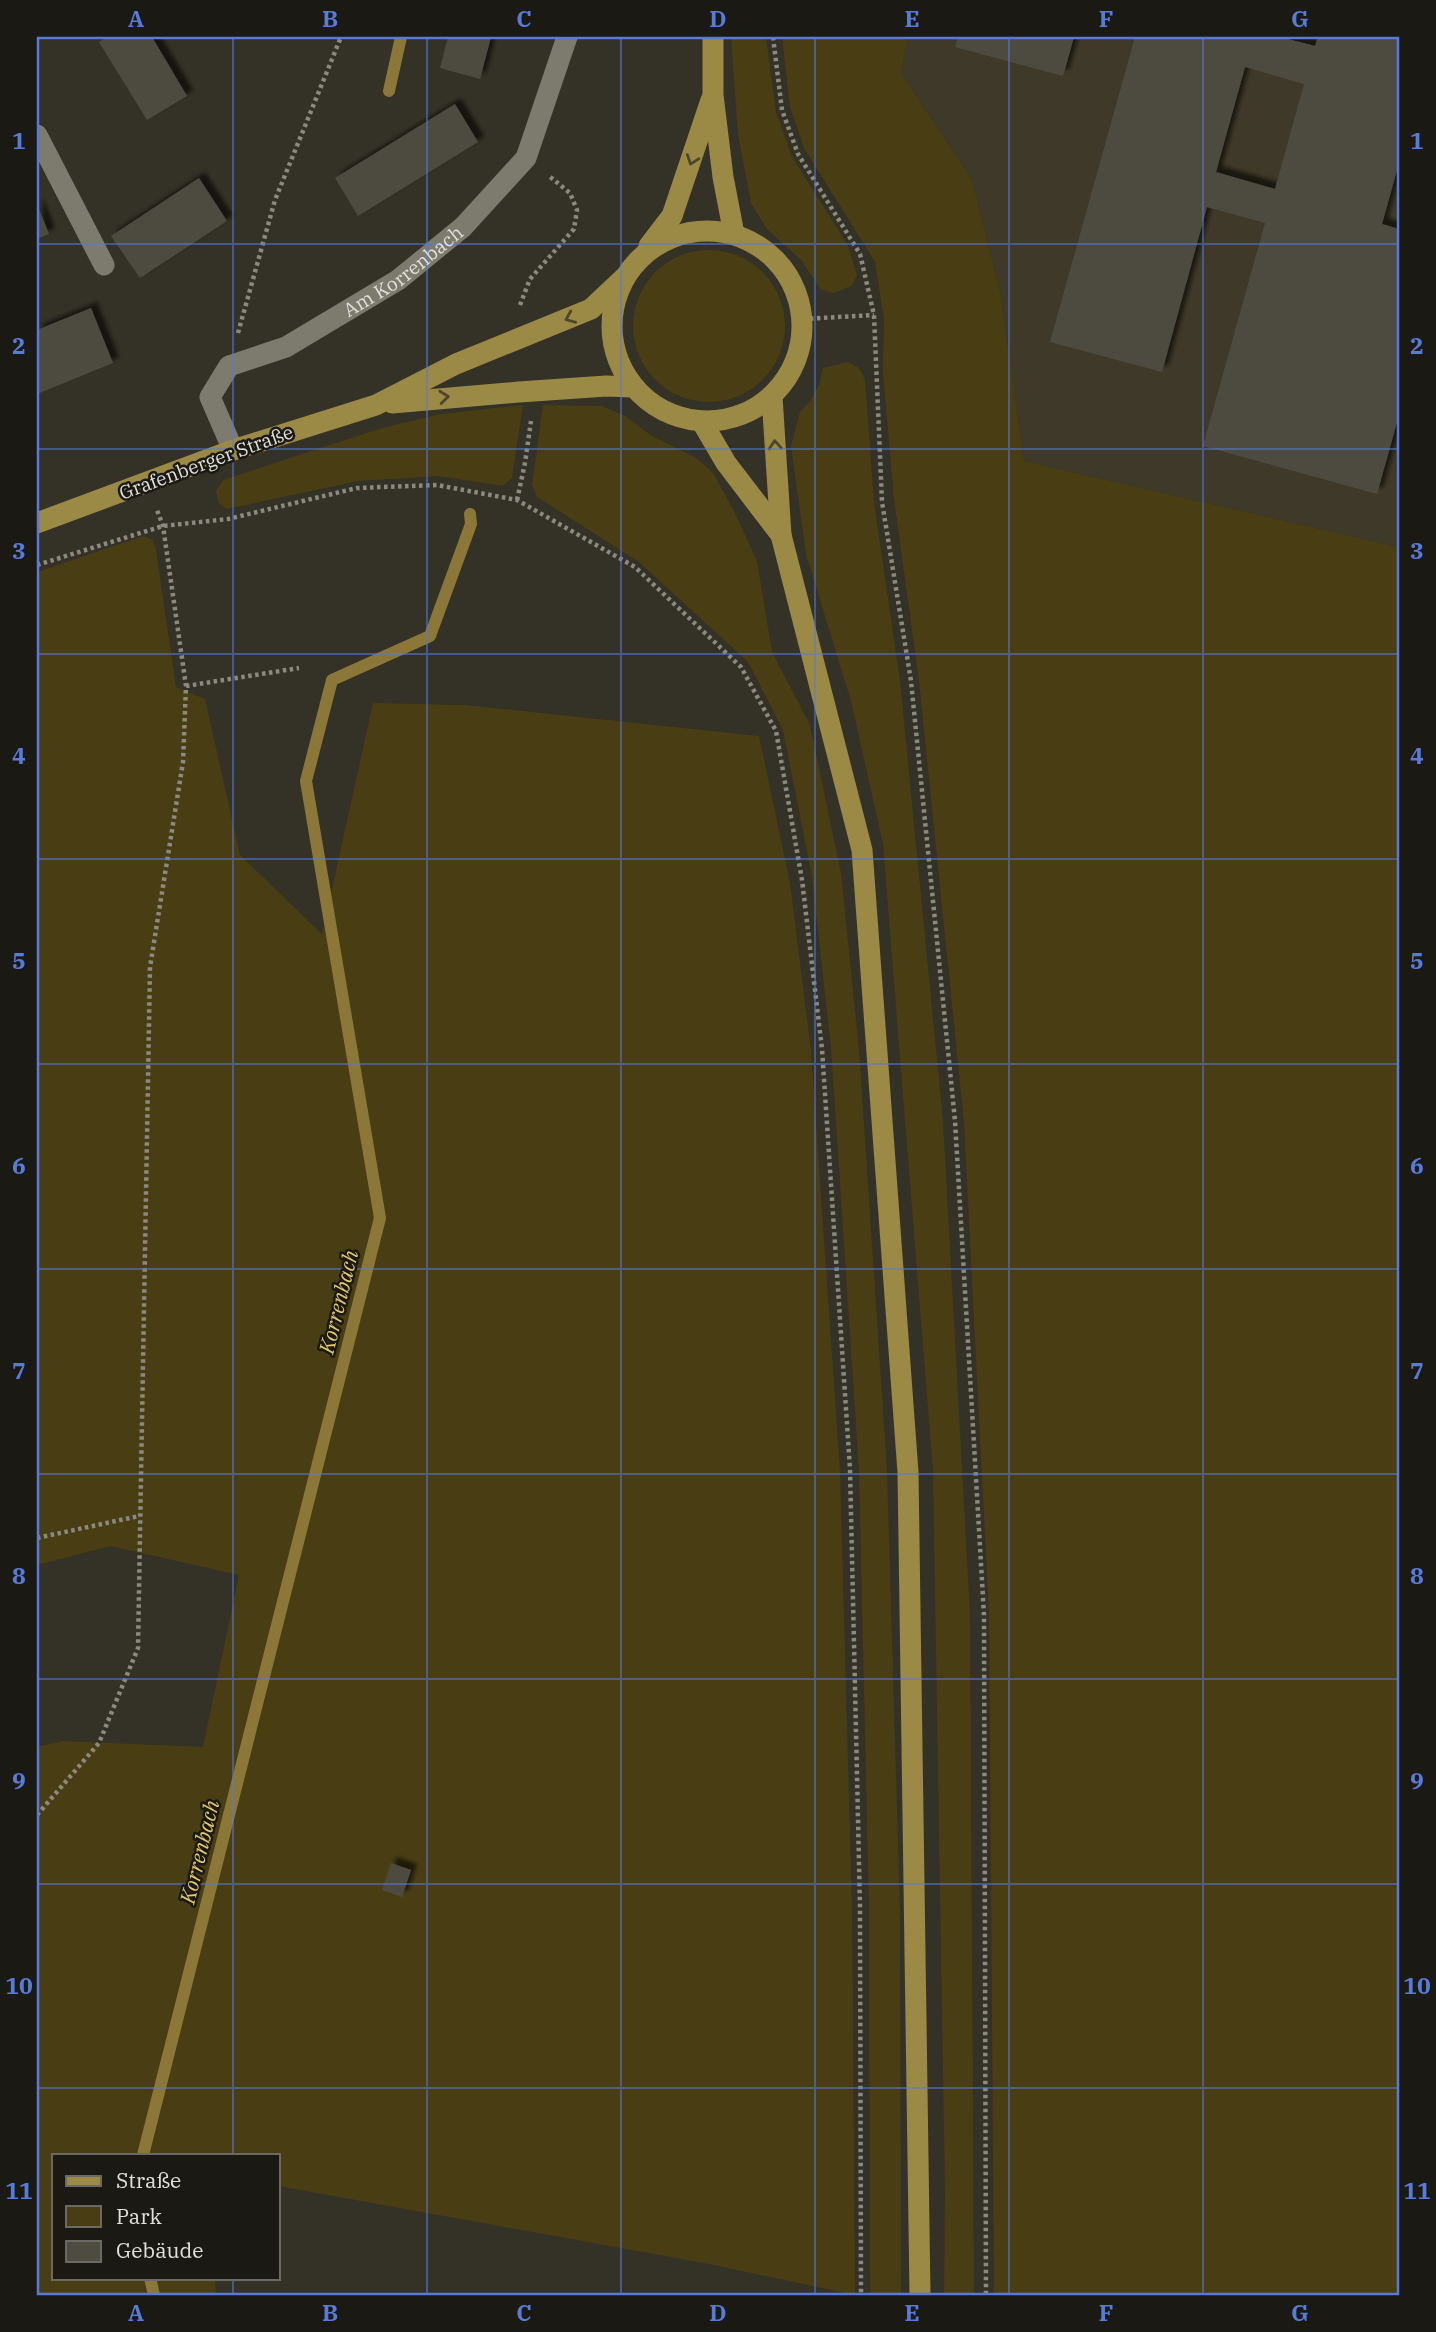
<svg xmlns="http://www.w3.org/2000/svg" width="1436" height="2332" viewBox="0 0 1436 2332" font-family="'IBM Plex Serif',serif">
	<style>
		.built { fill: #3e3928 }
		.green { fill: #493d14 }
		.lines { fill: none; stroke-linecap: round; stroke-linejoin: round }
		.stream { stroke: #8b7838; stroke-width: 12 }
		.building { fill: #4e4b40; fill-rule: evenodd; filter: url(#shadow) }
		.path { stroke: #8b8980; stroke-width: 4.5; stroke-dasharray: 3.5 3.5; stroke-linecap: butt }
		.minor { stroke: #7d7a6e; stroke-width: 21 }
		.major { stroke: #9b8946; stroke-width: 21 }
		.oneway { stroke: #4e4628 }
		.grid { fill: none; stroke: #587ad9; stroke-width: 2; stroke-opacity: 0.55 }
		.labels { text-anchor: middle; stroke-width: 5; stroke-linejoin: round; paint-order: stroke }
		.street-label { font-size: 19px; fill: #e2e0da; stroke: #1a1914 }
		.water-label { font-size: 21px; font-style: italic; fill: #e5c96d; stroke: #1a1914 }
		.neatline { fill: none; stroke: #587ad9; stroke-width: 2.5 }
		.grid-label { font-size: 23px; text-anchor: middle; font-weight: bold; fill: #587ad9 }
	</style>
	<defs>
		<filter id="shadow"><feDropShadow dx="6" dy="-6" stdDeviation="2" flood-color="#0009"/></filter>
	</defs>
	<rect width="100%" height="100%" fill="#343126"/>
	<path class="built" d="M908,37h491v510l-375,-86 -24,-170 -28,-111 -71,-107z"/>
	<g class="green">
		<path d="M731,37h35l10,75 16,45 56,88 9,31 -6,10 -18,7 -13,-4 -18,-28 -36,-33 -15,-25 -13,-68z"/>
		<path d="M782,37h126l-7,36 71,107 28,111 24,170 375,86v1748h-405l-5,-680 -25,-493 -45,-441 -25,-182 -11,-127 1,-53 -9,-57 -71,-114 -14,-41z"/>
		<circle cx="709" cy="326" r="76"/>
		<path d="M847,362l12,6 6,12 9,122 26,179 43,440 27,493 4,681h-30l1,-103 -12,-721 -50,-627 -32,-143 -45,-147 -15,-108 9,-34 11,-12 8,-15 4,-17z"/>
		<path d="M523,405l-11,73 -10,8 -63,-10 -81,5 -131,28 -8,-5 -3,-13 7,-11 159,-52 59,-14z"/>
		<path d="M543,405l58,1 23,9 28,21 43,21 18,16 20,36 24,52 15,91 38,73 31,148 18,176 28,421 13,440 1,385h-31l-1,-388 -10,-436 -28,-423 -19,-171 -29,-147 -35,-68 -109,-100 -102,-65 -5,-12z"/>
		<path d="M143,536l10,4 3,10 20,137 29,12 35,156 82,79 51,-231 91,2 295,31 31,147 21,168 29,420 12,437 3,387 -146,-31 -431,-78v-31h-224v123h161l1,17h-179v-548l25,-6 141,6 36,-172 -129,-29 -73,19v-993z"/>
	</g>
	<g class="lines">
		<g class="stream">
			<path d="M389,91l12,-54"/>
			<path d="M143,2155l237,-937 -74,-437 26,-101 98,-44 41,-112 -1,-10"/>
			<path d="M150,2278l4,17"/>
		</g>
	</g>
	<g class="building">
		<path d="M107,37h45l35,59 -40,24 -48,-78z"/>
		<path d="M448,37h43l-11,42 -40,-11z"/>
		<path d="M958,37h116l-11,39 -108,-29z"/>
		<path d="M1135,37h145l35,9 3,-9h81v126l-17,61 17,5v186l-22,79 -174,-48 62,-223 -58,-16 -45,165 -112,-30zM1245,67l59,17 -29,105 -59,-17z"/>
		<path d="M455,104l23,38 -120,74 -23,-38z"/>
		<path d="M199,178l28,43 -87,57 -29,-42z"/>
		<path d="M37,204l12,30 -12,5z"/>
		<path d="M91,308l22,55 -76,31v-64z"/>
		<path d="M391,1863l20,7 -9,27 -20,-7z"/>
	</g>
	<g class="lines">
		<g class="path">
			<path d="M773,37l9,73 16,44 62,100 14,61 8,187 29,179 44,440 29,494 2,680"/>
			<path d="M520,305l10,-26 44,-50 3,-19 -7,-17 -21,-17"/>
			<path d="M803,319l71,-4"/>
			<path d="M238,333l37,-133 66,-163"/>
			<path d="M517,500l8,-37 6,-42"/>
			<path d="M37,565l126,-39 65,-7 129,-31 80,-3 80,15 118,67 106,100 35,64 26,149 20,169 28,420 10,438 1,388"/>
			<path d="M186,686l113,-18"/>
			<path d="M37,1538l102,-22"/>
			<path d="M37,1815l62,-72 39,-95 12,-681 33,-205 3,-76 -23,-160 -6,-16"/>
		</g>
		<g class="minor">
			<path d="M37,135l67,130"/>
			<path id="s1" d="M233,450l-23,-53 19,-31 57,-19 112,-67 65,-53 63,-69 41,-121"/>
		</g>
		<g class="major">
			<path d="M713,37v58l10,82 11,57"/>
			<circle cx="707" cy="326" r="95"/>
			<path d="M649,246l23,-30 39,-116"/>
			<path d="M772,397l9,138 81,315 46,622 12,823"/>
			<path d="M392,403l127,-11 87,-6 27,1"/>
			<path d="M702,422l24,41 55,72"/>
			<path d="M37,523l196,-73 143,-45 80,-41 135,-55 33,-31"/>
		</g>
	</g>
	<defs><path id="oneway-chevron" d="M-2-3.5L2.5 0L-2 3.5" fill="none" stroke-width="1.6" stroke-linecap="round" stroke-linejoin="round" transform="scale(1.75)"/></defs>
	<g class="oneway">
		<use href="#oneway-chevron" transform="translate(692 160) rotate(109)"/>
		<use href="#oneway-chevron" transform="translate(570 318) rotate(157)"/>
		<use href="#oneway-chevron" transform="translate(444 397) rotate(-6)"/>
		<use href="#oneway-chevron" transform="translate(775 445) rotate(-94)"/>
	</g>
	<path class="grid" d="M233,37v2118M427,37v2258M621,37v2258M815,37v2258M1009,37v2258M1203,37v2258M37,244h1362M37,449h1362M37,654h1362M37,859h1362M37,1064h1362M37,1269h1362M37,1474h1362M37,1679h1362M37,1884h1362M37,2088h1362M233,2278v17"/>
	<g class="labels">
		<g class="street-label">
			<text dy="7" stroke="none"><textPath href="#s1" startOffset="294">Am Korrenbach</textPath></text>
			<text transform="translate(206 462) rotate(-20)" y="7">Grafenberger Straße</text>
		</g>
		<g class="water-label">
			<text transform="translate(339 1302) rotate(-76)" y="7">Korrenbach</text>
			<text transform="translate(200 1852) rotate(-76)" y="7">Korrenbach</text>
		</g>
	</g>
	<rect width="1436" height="2332" fill="none" stroke="#1a1914" stroke-width="77"/>
	<rect x="52" y="2154" width="228" height="126" fill="#1a1914" stroke="#6a6963" stroke-width="2"/>
	<rect x="66" y="2176" width="35" height="10" fill="#9b8946" stroke="#6a6963" stroke-width="2"/>
	<text x="116" y="2188" font-size="21" fill="#e2e0da">Straße</text>
	<rect x="66" y="2206" width="35" height="21" fill="#493d14" stroke="#6a6963" stroke-width="2"/>
	<text x="116" y="2224" font-size="21" fill="#e2e0da">Park</text>
	<rect x="66" y="2241" width="35" height="21" fill="#4e4b40" stroke="#6a6963" stroke-width="2"/>
	<text x="116" y="2258" font-size="21" fill="#e2e0da">Gebäude</text>
	<rect x="38" y="38" width="1360" height="2256" class="neatline"/>
	<g class="grid-label">
		<text x="136" y="27">A</text>
		<text x="330" y="27">B</text>
		<text x="524" y="27">C</text>
		<text x="718" y="27">D</text>
		<text x="912" y="27">E</text>
		<text x="1106" y="27">F</text>
		<text x="1300" y="27">G</text>
		<text x="19" y="149">1</text>
		<text x="1417" y="149">1</text>
		<text x="19" y="354">2</text>
		<text x="1417" y="354">2</text>
		<text x="19" y="559">3</text>
		<text x="1417" y="559">3</text>
		<text x="19" y="764">4</text>
		<text x="1417" y="764">4</text>
		<text x="19" y="969">5</text>
		<text x="1417" y="969">5</text>
		<text x="19" y="1174">6</text>
		<text x="1417" y="1174">6</text>
		<text x="19" y="1379">7</text>
		<text x="1417" y="1379">7</text>
		<text x="19" y="1584">8</text>
		<text x="1417" y="1584">8</text>
		<text x="19" y="1789">9</text>
		<text x="1417" y="1789">9</text>
		<text x="19" y="1994">10</text>
		<text x="1417" y="1994">10</text>
		<text x="19" y="2199">11</text>
		<text x="1417" y="2199">11</text>
		<text x="136" y="2321">A</text>
		<text x="330" y="2321">B</text>
		<text x="524" y="2321">C</text>
		<text x="718" y="2321">D</text>
		<text x="912" y="2321">E</text>
		<text x="1106" y="2321">F</text>
		<text x="1300" y="2321">G</text>
	</g>
</svg>
